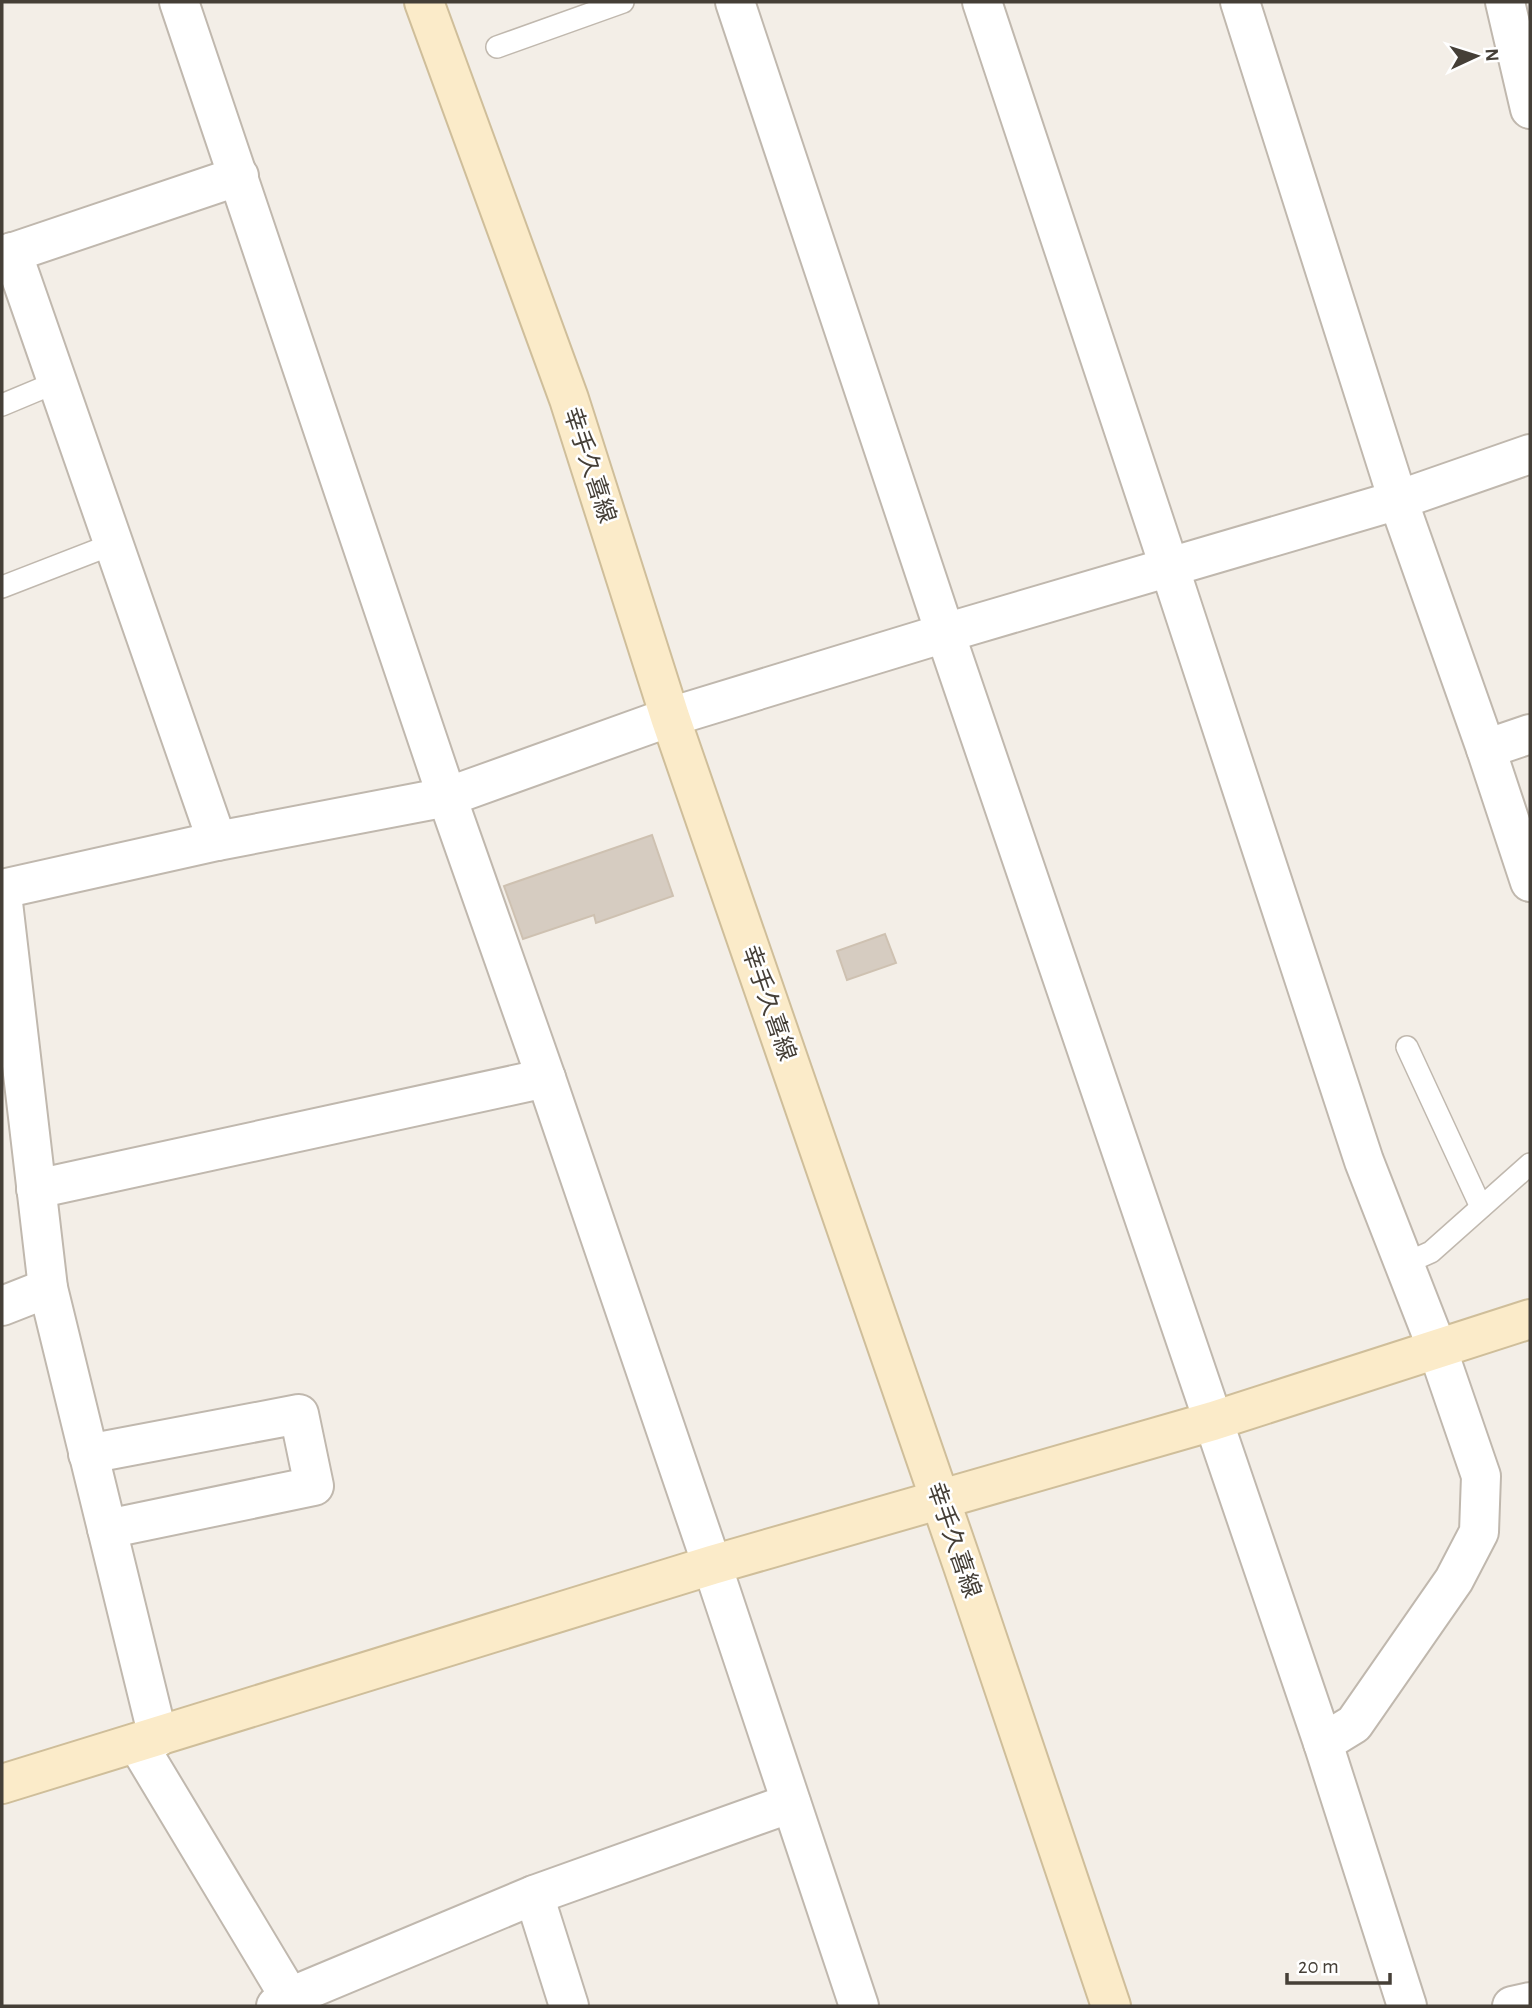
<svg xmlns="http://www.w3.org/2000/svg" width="1532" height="2008" viewBox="0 0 1532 2008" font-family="'Alegreya Sans','Noto Sans JP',sans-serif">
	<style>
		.building { fill: #d6ccc1; stroke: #cec1b1; stroke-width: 2 }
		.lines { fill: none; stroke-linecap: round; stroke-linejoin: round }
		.lane-casing { stroke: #c0b8ae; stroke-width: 24 }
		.street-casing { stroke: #c0b8ae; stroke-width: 42 }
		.secondary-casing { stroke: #cfbe9a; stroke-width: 42 }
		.lane { stroke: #fff; stroke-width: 21 }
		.street { stroke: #fff; stroke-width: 38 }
		.secondary { stroke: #fbebc9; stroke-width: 38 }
		.labels { text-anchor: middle; stroke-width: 5; stroke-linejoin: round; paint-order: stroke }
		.street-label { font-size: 24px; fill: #453f37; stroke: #fff }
	</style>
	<rect width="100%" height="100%" fill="#f3eee7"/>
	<g class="building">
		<path d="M652,835l21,61 -77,27 -2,-8 -71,24 -19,-53z"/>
		<path d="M885,934l11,29 -49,17 -10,-29z"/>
	</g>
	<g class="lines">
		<g class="lane-casing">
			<g id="lane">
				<path d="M497,47l126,-45"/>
				<path d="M2,405l55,-23"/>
				<path d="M2,587l111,-43"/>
				<path d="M1407,1047l74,160"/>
				<path d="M1404,1264l27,-12 99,-88"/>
			</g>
		</g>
		<g class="street-casing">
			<g id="street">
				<path d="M179,2l268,795 99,281 166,487 147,441"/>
				<path d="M735,2l210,631 378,1110 84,263"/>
				<path d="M982,2l187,564 195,595 73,187 44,128 -2,56 -25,48 -100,144 -31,19"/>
				<path d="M1240,2l158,498 88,249 44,133"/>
				<path d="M1505,2l25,107"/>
				<path d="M12,252l205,589"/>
				<path d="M2,256l237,-80"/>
				<path d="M1486,749l44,-15"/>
				<path d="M2,889l215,-48 230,-44 223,-80 275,-84 453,-133 132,-46"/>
				<path d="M2,894l46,394 110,449"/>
				<path d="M36,1189l510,-111"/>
				<path d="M2,1306l46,-18"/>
				<path d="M88,1454l211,-40 15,72 -207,43"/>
				<path d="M137,1743l158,263"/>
				<path d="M534,1895l35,111"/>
				<path d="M276,2006l14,-9 244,-102 257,-92"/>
				<path d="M1512,2006l18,-4"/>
			</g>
		</g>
		<g class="secondary-casing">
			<g id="secondary">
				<path d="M424,2l145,397 101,318 293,849 148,440"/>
				<path d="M2,1784l710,-219 501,-144 317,-102"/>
			</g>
		</g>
		<use href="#lane" class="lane"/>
		<use href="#street" class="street"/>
		<use href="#secondary" class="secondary"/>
	</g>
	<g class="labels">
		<g class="street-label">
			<text transform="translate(590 465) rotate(72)" y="8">幸手久喜線</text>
			<text transform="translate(769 1003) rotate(71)" y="8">幸手久喜線</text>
			<text transform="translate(954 1540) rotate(71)" y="8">幸手久喜線</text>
		</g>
	</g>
	<rect width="1532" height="2008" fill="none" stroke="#453f37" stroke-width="7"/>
	<g transform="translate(1476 56) rotate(86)" stroke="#ffffff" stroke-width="5" paint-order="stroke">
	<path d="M0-5L12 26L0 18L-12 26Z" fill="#453f37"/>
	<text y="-10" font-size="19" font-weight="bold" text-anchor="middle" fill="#453f37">N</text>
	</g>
	<path d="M1287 1973v10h103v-10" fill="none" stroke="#453f37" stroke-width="3.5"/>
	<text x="1298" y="1973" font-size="21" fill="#453f37" stroke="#ffffff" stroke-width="5" paint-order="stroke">20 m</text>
</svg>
